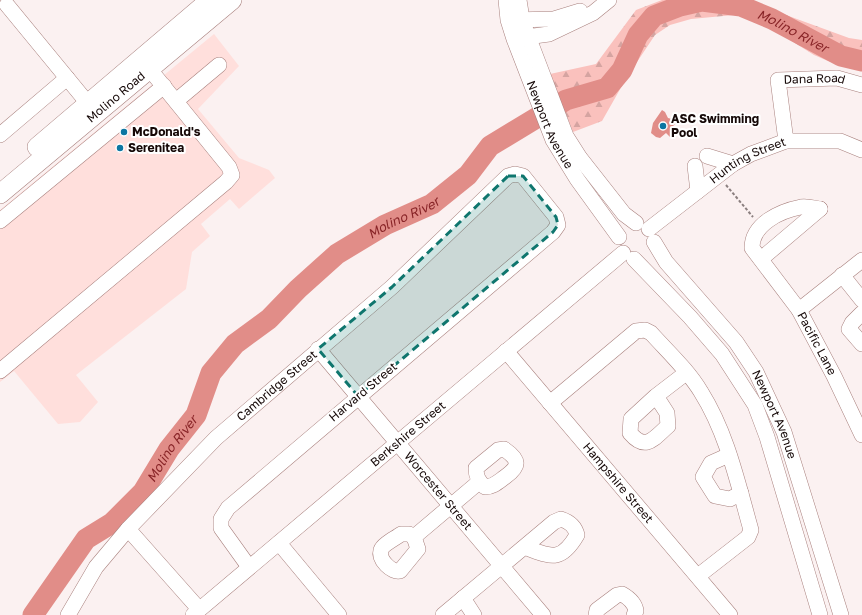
<svg xmlns="http://www.w3.org/2000/svg" width="862" height="615" viewBox="0 0 862 615" font-family="'Golos Text',sans-serif">
	<style>
		.built { fill: #ffdfdc }
		.forest { fill: url(#forest-firs) }
		.water { fill: #e18d88 }
		.lines { fill: none; stroke-linecap: round; stroke-linejoin: round }
		.river { stroke: #e18d88; stroke-width: 21 }
		.minor-casing { stroke: #a9817e; stroke-width: 16 }
		.major-casing { stroke: #a9817e; stroke-width: 20 }
		.path { stroke: #8b7f7f; stroke-width: 2; stroke-dasharray: 3 2; stroke-linecap: butt }
		.minor { stroke: #fff; stroke-width: 15 }
		.major { stroke: #fff; stroke-width: 19 }
		.marked { fill: #0f766e; fill-opacity: 0.2; stroke: #0f766e; stroke-width: 3; stroke-dasharray: 8 5; stroke-linejoin: round }
		.poi-dot { fill: #0d76a2; stroke: #fff; stroke-width: 1.5 }
		.labels { text-anchor: middle; stroke-width: 4; stroke-linejoin: round; paint-order: stroke }
		.street-label { font-size: 12px; fill: #150807; stroke: #fff }
		.poi-label { font-size: 12px; font-weight: bold; fill: #150807; stroke: #fff; text-anchor: start }
		.water-label { font-size: 13px; font-style: italic; fill: #882427; stroke: #fff }
	</style>
	<defs>
		<pattern id="forest-firs" width="22" height="20" patternUnits="userSpaceOnUse"><rect width="22" height="20" fill="#fac1bd"/><path d="M5 1l3.5 6h-7zM16 11l3.5 6h-7z" fill="#d5a4a1"/></pattern>
	</defs>
	<rect width="100%" height="100%" fill="#fbf1f1"/>
	<path class="built" d="M214,34l25,32 -41,43 41,49 30,12 6,8 -36,31 -9,-10 -29,25 9,12 -18,16 -6,37 -110,86 22,27 -18,20 -22,2 -44,-53 -14,11v-172z"/>
	<path class="forest" d="M662,0h83l104,38 13,2v31l-34,-10 -14,-6 -57,-36 -23,-4 -43,4 -21,6 -15,10 -28,42 -25,44 -29,11 -23,-58 46,-10 40,-54z"/>
	<path class="water" d="M662,110l3,2 3,6 4,1 6,-4 4,2 -11,11 4,5 -5,4 -4,-4 -6,5 -4,-1 -5,-4 2,-10z"/>
	<g class="lines">
		<path class="river" id="s1" d="M33,615l53,-76 26,-16 31,-31 26,-43 27,-34 15,-42 24,-29 34,-25 29,-30 39,-35 48,-29 47,-21 36,-29 22,-29 76,-46 41,-12 15,-18 16,-35 16,-19 26,-10 22,-5 39,5 31,13 69,37 21,5"/>
		<g class="minor-casing">
			<g id="minor">
				<path id="s2" d="M506,0l2,20 6,19 39,101 24,39 42,58"/>
				<path d="M519,0l3,19 6,17 38,100 14,22 44,56 12,9"/>
				<path d="M7,5l88,107"/>
				<path d="M513,20l41,-1 26,-8"/>
				<path d="M519,38l30,-4 44,-21 16,-13"/>
				<path d="M176,101l43,-36"/>
				<path d="M0,135l67,-57"/>
				<path id="s3" d="M786,141l-8,-61 59,-2 25,7"/>
				<path d="M707,156l26,8"/>
				<path d="M695,166l3,25"/>
				<path id="s4" d="M820,209c-6,-1 -13,-3 -19,-2 -21,4 -49,17 -49,41l47,62 35,66 28,59"/>
				<path d="M0,221l164,-135"/>
				<path id="s5" d="M649,229l84,-65 18,-10 35,-13h54l22,9"/>
				<path id="s6" d="M654,242l12,20 70,80 20,30 28,60 57,183"/>
				<path d="M634,259l56,58 32,37 33,51 12,32 53,178"/>
				<path d="M761,259l59,-50"/>
				<path d="M842,275l20,25"/>
				<path d="M799,310l63,-50"/>
				<path d="M862,313l-10,10 -3,6 13,15"/>
				<path id="s7" d="M318,349l225,266"/>
				<path id="s8" d="M506,351l224,264"/>
				<path d="M0,371l226,-189 6,-7 -3,-8 -86,-106"/>
				<path d="M656,396l11,17 1,13c-14,12 -22,26 -38,7l1,-14 25,-23 30,-23"/>
				<path d="M550,403l86,-72 9,-1 6,3c17,19 37,37 50,59 26,41 37,92 50,138l-3,7 -50,39"/>
				<path d="M504,449c16,11 16,17 1,28 -7,5 -12,10 -20,10 -7,-6 -9,-11 -9,-19l22,-18z"/>
				<path d="M729,455l-18,8 -8,14 12,19 15,3 11,-6"/>
				<path d="M128,529l71,80"/>
				<path d="M401,534h8l5,3 4,12 -18,22c-8,2 -22,-11 -19,-21 2,-6 15,-12 20,-16z"/>
				<path d="M414,537l65,-55"/>
				<path d="M279,543l60,72"/>
				<path d="M463,598l11,17"/>
				<path id="s9" d="M68,615l28,-48 32,-38 88,-91 176,-151 116,-111 7,-2 8,2 33,41 2,8 -5,7 -325,276 -7,11v9l28,39"/>
				<path id="s10" d="M193,615l430,-362"/>
				<path d="M443,615l111,-93 7,-3c9,3 14,7 16,16 -17,29 -27,21 -53,12"/>
				<path d="M596,615l1,-5 20,-15 5,-1c7,4 13,9 14,17l-2,4"/>
			</g>
		</g>
		<g class="major-casing">
			<g id="major">
				<path d="M37,147l173,-147"/>
				<path id="s11" d="M0,194l232,-194"/>
			</g>
		</g>
		<path class="path" d="M726,185l27,32"/>
		<use href="#minor" class="minor"/>
		<use href="#major" class="major"/>
	</g>
	<path class="marked" d="M508,176h15l33,41 2,8 -5,7 -195,164 -40,-47 74,-62z"/>
	<g class="poi-dot">
		<circle cx="663" cy="126" r="4"/>
		<circle cx="124" cy="132" r="4"/>
		<circle cx="120" cy="148" r="4"/>
	</g>
	<g class="labels">
		<g class="street-label">
			<text dy="4" stroke="none"><textPath href="#s3" startOffset="98">Dana Road</textPath></text>
			<text dy="4" stroke="none"><textPath href="#s11" startOffset="151">Molino Road</textPath></text>
			<text dy="4" stroke="none"><textPath href="#s2" startOffset="133">Newport Avenue</textPath></text>
			<text dy="4" stroke="none"><textPath href="#s5" startOffset="121">Hunting Street</textPath></text>
			<text dy="4" stroke="none"><textPath href="#s4" startOffset="204">Pacific Lane</textPath></text>
			<text dy="4" stroke="none"><textPath href="#s9" startOffset="312">Cambridge Street</textPath></text>
			<text transform="translate(363 392) rotate(-40)" y="4">Harvard Street</text>
			<text dy="4" stroke="none"><textPath href="#s6" startOffset="212">Newport Avenue</textPath></text>
			<text dy="4" stroke="none"><textPath href="#s10" startOffset="281">Berkshire Street</textPath></text>
			<text dy="4" stroke="none"><textPath href="#s8" startOffset="173">Hampshire Street</textPath></text>
			<text dy="4" stroke="none"><textPath href="#s7" startOffset="186">Worcester Street</textPath></text>
		</g>
		<g class="poi-label">
			<text x="671" y="123">ASC Swimming<tspan x="671" dy="14">Pool</tspan></text>
			<text x="132" y="136">McDonald's</text>
			<text x="128" y="152">Serenitea</text>
		</g>
		<g class="water-label">
			<text dy="5" stroke="none"><textPath href="#s1" startOffset="1035">Molino River</textPath></text>
			<text dy="5" stroke="none"><textPath href="#s1" startOffset="555">Molino River</textPath></text>
			<text dy="5" stroke="none"><textPath href="#s1" startOffset="219">Molino River</textPath></text>
		</g>
	</g>
</svg>
